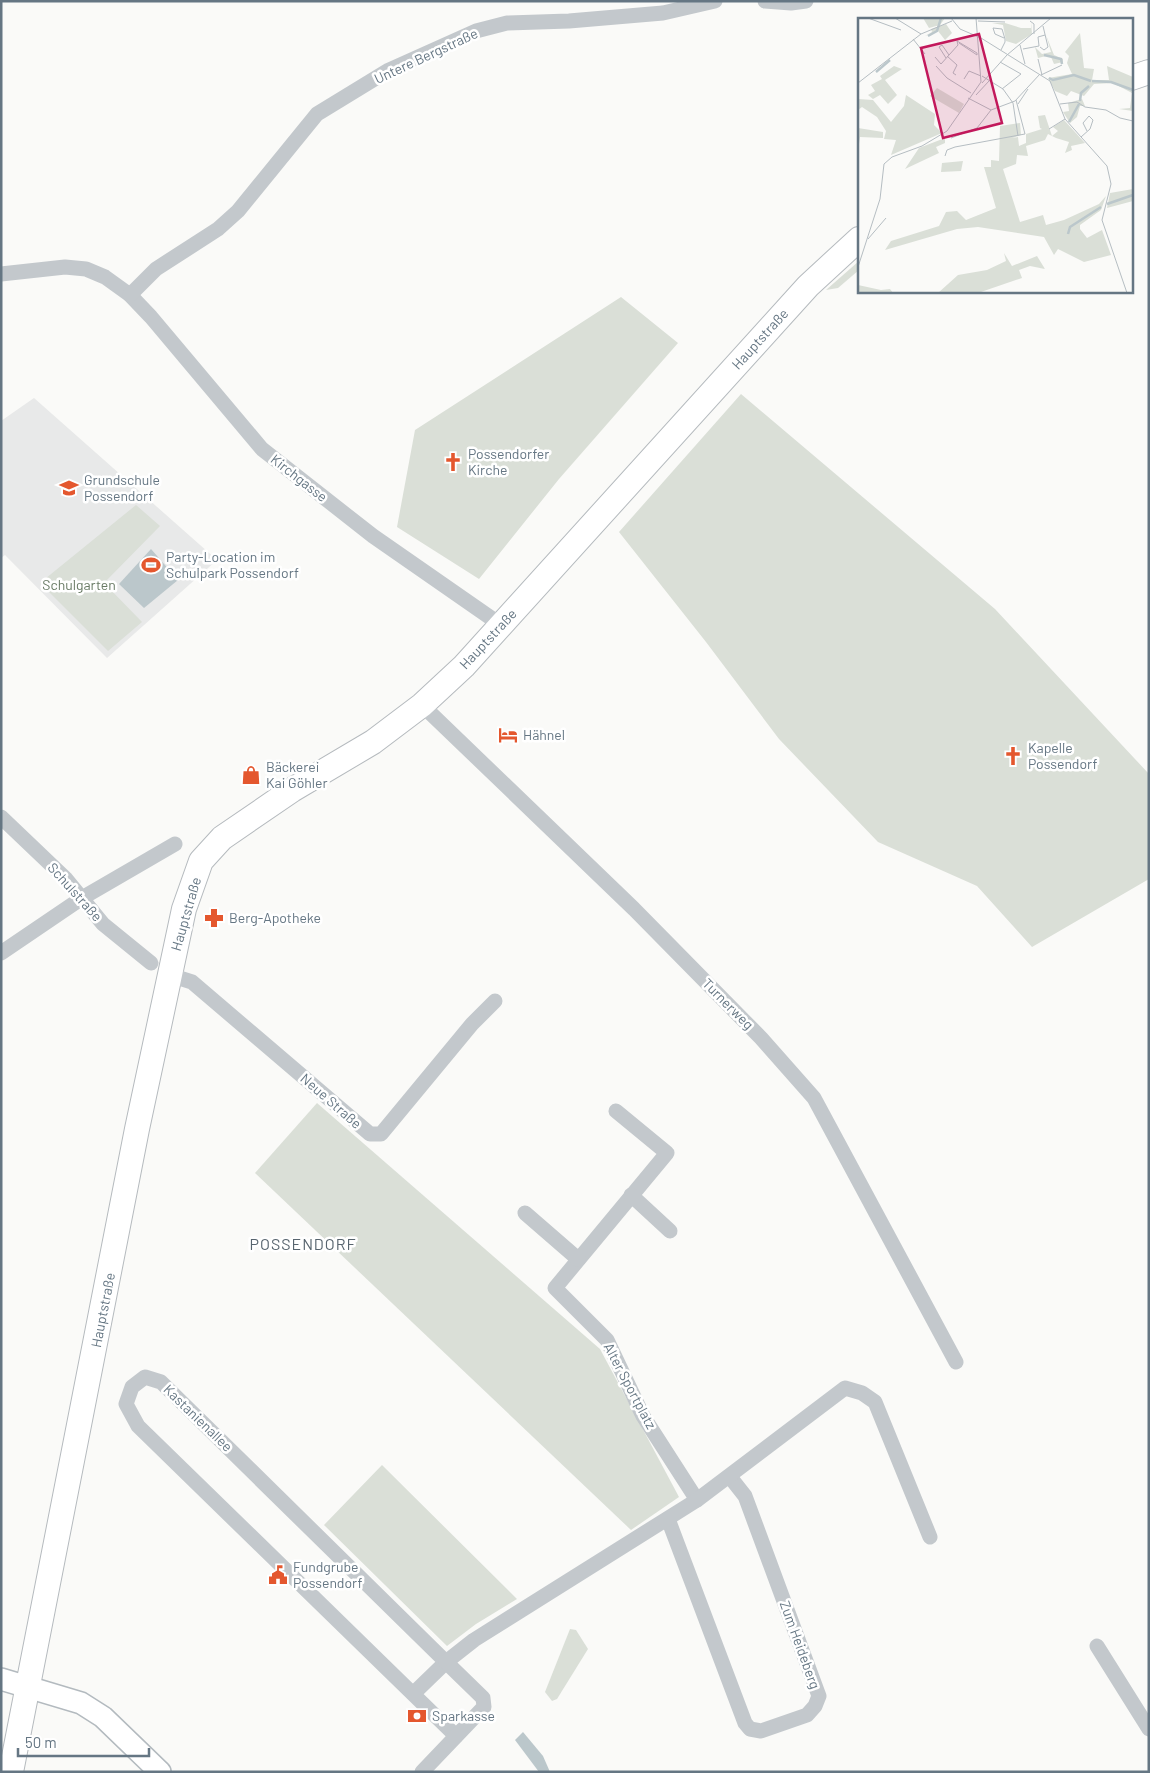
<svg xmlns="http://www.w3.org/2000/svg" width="1150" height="1773" viewBox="0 0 1150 1773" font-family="Barlow,sans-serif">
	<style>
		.built { fill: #e8e9e9 }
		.green { fill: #dadfd7 }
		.water { fill: #bbc7cb }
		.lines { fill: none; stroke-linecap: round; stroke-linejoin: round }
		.secondary-casing { stroke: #b3babf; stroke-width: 24 }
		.primary-casing { stroke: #b5babe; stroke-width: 26 }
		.street { stroke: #c3c8cc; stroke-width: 15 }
		.secondary { stroke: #fff; stroke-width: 21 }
		.primary { stroke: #fff; stroke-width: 24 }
		.labels { text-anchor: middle; stroke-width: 5; stroke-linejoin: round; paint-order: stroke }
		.street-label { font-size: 14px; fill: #657683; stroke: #fff }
		.poi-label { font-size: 14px; fill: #657683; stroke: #fff; text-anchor: start }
		.park-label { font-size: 14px; fill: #687a64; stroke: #fff }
		.quarter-label { font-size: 16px; letter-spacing: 1px; fill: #57646e; stroke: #fff }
		.inset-river { fill: none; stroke: #bbc7cb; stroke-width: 2.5 }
		.inset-road { fill: none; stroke: #b5bdc2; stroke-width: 1 }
		.view { fill: #c2185b; fill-opacity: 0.15; stroke: #c2185b; stroke-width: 2.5 }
		.inset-edge { fill: none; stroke: #657683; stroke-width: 2.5 }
	</style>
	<rect width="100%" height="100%" fill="#fafaf8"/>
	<path class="built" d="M34,398l183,162 -110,98 -102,-103 -4,3v-137z"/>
	<g class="green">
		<path d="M859,261v9l-21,18 -12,2z"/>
		<path d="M621,297l57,46 -119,136 -80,100 -82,-52 18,-97z"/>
		<path d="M741,394l254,215 154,165v105l-117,68 -55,-61 -99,-44 -99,-103 -73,-97 -87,-110z"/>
		<path d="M136,505l24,21 -56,57 38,39 -34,29 -68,-68z"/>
		<path d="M317,1103l283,246 79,148 -48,33 -376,-357z"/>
		<path d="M382,1465l135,134 -41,25 -29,22 -123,-121z"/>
		<path d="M570,1629l6,1 12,19 -31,50 -5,2 -7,-9z"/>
	</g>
	<g class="water">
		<path d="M151,549l27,31 -34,28 -25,-24z"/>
		<path d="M523,1732l20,24 7,16h-11l-24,-32z"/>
	</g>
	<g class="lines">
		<g class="secondary-casing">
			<path id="secondary" d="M1,1679l80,24 22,14 57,55"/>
		</g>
		<g class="primary-casing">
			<g id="primary">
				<path d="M1131,78l18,-6"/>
				<path d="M11,1772l126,-643 47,-220 17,-48 21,-23 70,-48 81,-48 49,-37 42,-39 344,-380 51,-47"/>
			</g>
		</g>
		<g class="street">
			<path d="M765,1l26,2 15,-2"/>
			<path d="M1,274l64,-7 21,2 19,8 25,18 21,22 111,132 111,87 128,89"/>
			<path d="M130,295l26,-26 62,-40 20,-18 79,-97 72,-44 87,-39 31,-8 62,-2 94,-8 52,-12"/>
			<path d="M422,705l212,204 127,129 53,60 142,264"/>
			<path d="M1,817l65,62 37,45 48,39"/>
			<path d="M1,953l81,-55 93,-54"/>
			<path d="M170,975l22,7 178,152h11l91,-110 23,-23"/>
			<path d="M616,1111l51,42 -112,135 52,52 36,76 54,84"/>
			<path d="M631,1195l39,36"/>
			<path d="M525,1213l53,46"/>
			<path d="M668,1519l77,204 5,6 11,2 46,-16 8,-9 4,-10 -74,-200 -15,-19"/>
			<path d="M1097,1646l52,83"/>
			<path d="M414,1693l32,-31 -285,-280 -16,-5 -13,10 -6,17 12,22 318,310"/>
			<path d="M422,1772l62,-65 -1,-9 -37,-36 28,-22 223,-140 148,-112 17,5 13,9 55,135"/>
		</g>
		<use href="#secondary" class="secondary"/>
		<use href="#primary" class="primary"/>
	</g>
	<defs>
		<g id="church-bare" transform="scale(1.5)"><path d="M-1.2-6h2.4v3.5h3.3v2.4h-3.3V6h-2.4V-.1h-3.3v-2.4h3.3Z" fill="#e4572e" stroke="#fff" stroke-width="2.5" paint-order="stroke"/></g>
		<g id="school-bare" transform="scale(1.5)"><path d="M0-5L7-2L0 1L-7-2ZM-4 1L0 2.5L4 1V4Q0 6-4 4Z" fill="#e4572e" stroke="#fff" stroke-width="2.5" paint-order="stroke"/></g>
		<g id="stadium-bare" transform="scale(1.5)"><path d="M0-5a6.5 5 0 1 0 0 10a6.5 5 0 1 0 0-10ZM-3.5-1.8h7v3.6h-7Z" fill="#e4572e" stroke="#fff" stroke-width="2.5" paint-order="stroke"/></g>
		<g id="hotel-bare" transform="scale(1.5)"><path d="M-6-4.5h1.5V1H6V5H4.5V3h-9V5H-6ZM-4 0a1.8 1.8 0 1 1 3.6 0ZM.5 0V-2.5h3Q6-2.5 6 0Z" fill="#e4572e" stroke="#fff" stroke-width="2.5" paint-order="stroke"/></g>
		<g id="shop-bare" transform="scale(1.5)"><path d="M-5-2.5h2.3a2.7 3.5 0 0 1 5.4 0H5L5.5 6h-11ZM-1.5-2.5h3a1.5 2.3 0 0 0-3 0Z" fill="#e4572e" stroke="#fff" stroke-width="2.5" paint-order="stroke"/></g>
		<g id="pharmacy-bare" transform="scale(1.5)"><path d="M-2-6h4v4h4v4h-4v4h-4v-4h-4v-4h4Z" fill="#e4572e" stroke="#fff" stroke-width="2.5" paint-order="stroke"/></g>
		<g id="civic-bare" transform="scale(1.5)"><path d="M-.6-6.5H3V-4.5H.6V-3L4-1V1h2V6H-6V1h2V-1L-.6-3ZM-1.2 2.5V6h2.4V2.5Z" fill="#e4572e" stroke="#fff" stroke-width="2.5" paint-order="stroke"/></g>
		<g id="bank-bare" transform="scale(1.5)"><path d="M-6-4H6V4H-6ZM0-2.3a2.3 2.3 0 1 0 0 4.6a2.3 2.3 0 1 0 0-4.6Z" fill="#e4572e" stroke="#fff" stroke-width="2.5" paint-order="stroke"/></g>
	</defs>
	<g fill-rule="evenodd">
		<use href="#church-bare" x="453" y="462"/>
		<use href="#school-bare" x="69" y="488"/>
		<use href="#stadium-bare" x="151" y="565"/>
		<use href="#hotel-bare" x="508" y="735"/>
		<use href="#church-bare" x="1013" y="756"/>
		<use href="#shop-bare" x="251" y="775"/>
		<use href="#pharmacy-bare" x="214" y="918"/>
		<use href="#civic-bare" x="278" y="1575"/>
		<use href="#bank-bare" x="417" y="1716"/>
	</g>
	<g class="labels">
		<g class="street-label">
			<text transform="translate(426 56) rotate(-25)" y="5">Untere Bergstraße</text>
			<text transform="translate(760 339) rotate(-48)" y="5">Hauptstraße</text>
			<text transform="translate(299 478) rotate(38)" y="5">Kirchgasse</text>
			<text transform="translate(488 639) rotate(-47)" y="5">Hauptstraße</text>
			<text transform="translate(75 892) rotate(48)" y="5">Schulstraße</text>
			<text transform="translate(186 914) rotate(-74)" y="5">Hauptstraße</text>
			<text transform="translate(728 1004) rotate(45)" y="5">Turnerweg</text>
			<text transform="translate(331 1101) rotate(41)" y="5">Neue Straße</text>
			<text transform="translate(103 1310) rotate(-79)" y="5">Hauptstraße</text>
			<text transform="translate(630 1386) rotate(62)" y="5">Alter Sportplatz</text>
			<text transform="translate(198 1418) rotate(44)" y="5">Kastanienallee</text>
			<text transform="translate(800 1645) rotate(70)" y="5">Zum Heideberg</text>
		</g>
		<g class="poi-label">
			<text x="468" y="459">Possendorfer<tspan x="468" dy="16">Kirche</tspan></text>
			<text x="84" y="485">Grundschule<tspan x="84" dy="16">Possendorf</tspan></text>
			<text x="166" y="562">Party-Location im<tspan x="166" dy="16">Schulpark Possendorf</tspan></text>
			<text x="523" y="740">Hähnel</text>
			<text x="1028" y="753">Kapelle<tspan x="1028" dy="16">Possendorf</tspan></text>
			<text x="266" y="772">Bäckerei<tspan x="266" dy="16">Kai Göhler</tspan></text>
			<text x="229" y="923">Berg-Apotheke</text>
			<text x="293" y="1572">Fundgrube<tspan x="293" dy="16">Possendorf</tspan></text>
			<text x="432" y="1721">Sparkasse</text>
		</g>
		<g class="park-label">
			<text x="79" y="590">Schulgarten</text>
		</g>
		<g class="quarter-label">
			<text x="303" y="1250">POSSENDORF</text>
		</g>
	</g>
	<g transform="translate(858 18)">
		<rect width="275" height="275" fill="#fafaf8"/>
		<path d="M65,0h22l-5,7 -11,3zM173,4l1,12 -16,10 -10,-3 -3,-16 -11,-2h13l16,5h10zM88,6l6,9 -7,7 -7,-9 -13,5 7,-4 -1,-3zM222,15l4,35 10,1 -2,11h17l-2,-14 26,11v34l-14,-2 11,-1 2,-15 -19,-10 -19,1 -10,12 -13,-5 -4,5 -12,-5 -7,-13 24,-4 -5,-11 2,-7 -4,-4zM188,17l8,20 9,4v3l-9,2 -3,-7 -5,-1 -8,2 -3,-11 7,7 9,-2zM36,48l8,3 -17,11 12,15 -9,9 -8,-9 -7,4 -5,-4 7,-4 -4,-6 11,-6 -2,-3zM79,70l27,16 -5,9 -29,-17zM48,77l29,19 -1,11 8,8 -51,22 5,-15 -12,-1 2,-8 -9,-14 -15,-10 -4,3v-11l15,1 18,22 13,-16zM224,81l3,7h-5l-3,11 -7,6 -7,-11 6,-1 -1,-8zM187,97l7,21 6,-5 -5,-4 11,-7 21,23 -14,3 1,4 -7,3 4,-11 -13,-4 -8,-4 -3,6 -19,6 2,10 -11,-1 -1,9 -13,5 17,53 23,-7 3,10 18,-5 35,-16 7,-8 -5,14 -21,15v4l7,9 15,-8 9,25 -27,7 -26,-13 -4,6 -10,-18 -66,-10 -21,2 -72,21 6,-9 48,-15 7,-14 11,-1 9,9 30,-12 -12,-41h7v-7l8,1 1,-35 20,-3 1,12 -9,3 6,-1 1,9 7,-3v-9l16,-5 -2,-1 -2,-12zM0,110l25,4v6l-23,-1 -2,14zM87,120v5l-9,4 3,6 -34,16 14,-21zM105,143l-2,10 -20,1 1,-9zM275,171v12l-26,7 3,-15zM146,235l8,13 25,-10 8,13 -15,-3 -11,4 3,8 -44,15h-40l20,-18 29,-5 19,-9zM0,267l23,5 9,-1 3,4h-35z" fill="#dadfd7"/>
		<path class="inset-river" d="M70,18l9,-5 4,-13M186,37l17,4 1,5M18,54l14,-12M191,60l4,2 21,-5 17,6M234,63l19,1 22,8M222,83l1,-8 8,-7M211,104l10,-18M249,186l26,-9M210,216l2,-7 31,-20"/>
		<path class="inset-road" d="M10,0l33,12M37,0l26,16M93,0l9,11 21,9 69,43 15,38 42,47 4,18 -9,36 25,73M120,3l27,1M172,3l4,3v10M55,21l12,15M99,23l20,12v2l-18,-12M162,27l5,19M181,28l-1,-9 7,-2M182,29l4,3 4,-3 -5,-21M165,31l16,-3M143,32l4,-8v-3l-3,-10 -9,-1 2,6 9,4M89,38l10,9 -4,8 3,2M77,39l6,7 17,-19 -1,-4M88,40l-7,-11 3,-2 7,10M180,41l4,16M142,44l21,12 -19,15M78,48l11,12 24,15M183,57l21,-10M124,58l21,13 10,14 5,33M106,61l5,-8 12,5M0,65l63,-49 31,-13M124,65l25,-28 44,-37M118,77l13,-14M110,80l23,12M160,86l10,-15M202,86l17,-2 8,5 21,3 14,8 13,3M133,92l24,-9 25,-27M191,111l16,-10M223,119l9,-8 3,-9 -4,-4 -6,7 4,8M93,120l26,-10 14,-18M87,138l2,-6 8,-3 70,-13 -9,-34M10,221l18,-21M0,249l22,-68 4,-35 8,-7 30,-11 25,-15 34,-49 -5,-64"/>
		<path class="view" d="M121,16l23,89 -59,15 -22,-90z"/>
		<rect width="275" height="275" class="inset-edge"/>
	</g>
	<rect width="1150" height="1773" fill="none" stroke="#657683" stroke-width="5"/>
	<path d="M18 1748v8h131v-8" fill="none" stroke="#657683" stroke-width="2.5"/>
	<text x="25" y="1748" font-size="15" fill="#657683" stroke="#ffffff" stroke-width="4" paint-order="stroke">50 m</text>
</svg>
